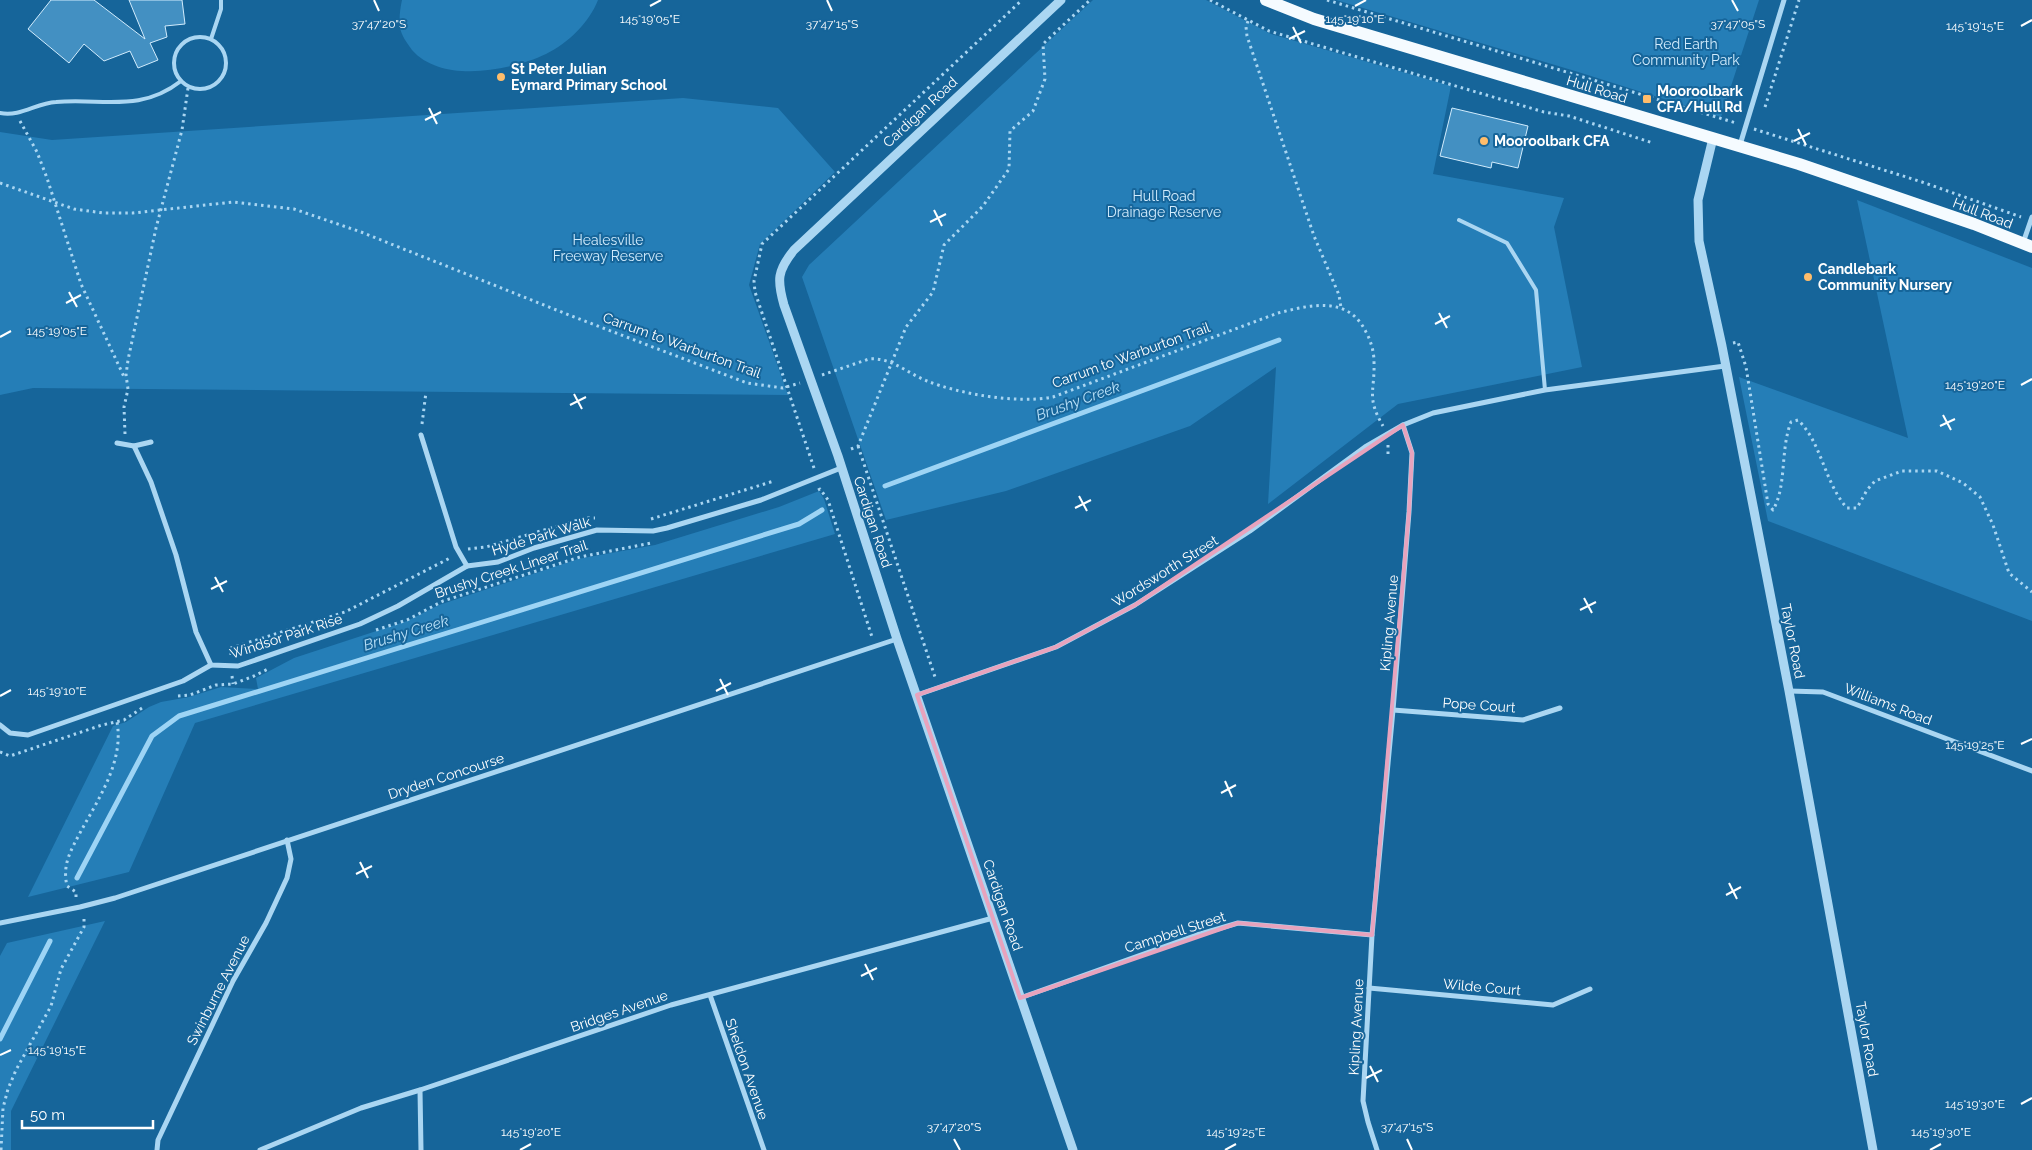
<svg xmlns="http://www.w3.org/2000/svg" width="2032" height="1150" viewBox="0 0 2032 1150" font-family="Raleway,sans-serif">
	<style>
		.green { fill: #257eb7 }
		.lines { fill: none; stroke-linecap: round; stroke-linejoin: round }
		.stream { stroke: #9dd4f5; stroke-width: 5 }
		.building { fill: #4390c2; stroke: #d2ecfd }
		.path { stroke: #aad6f2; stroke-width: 3; stroke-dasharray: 2.5 4; stroke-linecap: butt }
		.service { stroke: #aad6f2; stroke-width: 4 }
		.minor { stroke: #aad6f2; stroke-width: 5 }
		.tertiary { stroke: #aad6f2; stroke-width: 9 }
		.primary { stroke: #f5fbff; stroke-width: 12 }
		.marked { fill: none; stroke: #e7a3bd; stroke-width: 4; stroke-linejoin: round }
		.ticks { fill: none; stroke: #fff; stroke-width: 2 }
		.poi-dot { fill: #ffbd6b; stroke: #16659a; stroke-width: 2 }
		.labels { text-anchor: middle; stroke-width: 4; stroke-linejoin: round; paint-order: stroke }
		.park-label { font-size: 14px; fill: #d2ecfd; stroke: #16659a }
		.poi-label { font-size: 14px; font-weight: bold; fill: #fff; stroke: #16659a; text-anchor: start }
		.street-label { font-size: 14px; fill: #fff; stroke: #16659a }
		.water-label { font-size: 15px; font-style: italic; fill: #bbe2f9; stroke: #16659a }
		.ticks-label { font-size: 12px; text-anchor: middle; fill: #fff; stroke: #16659a; stroke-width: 4; stroke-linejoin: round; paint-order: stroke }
	</style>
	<rect width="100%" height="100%" fill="#16659a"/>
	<g class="green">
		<path d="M402,0h196c-9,23 -30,43 -52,54 -36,17 -104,30 -134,-4 -5,-7 -11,-15 -12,-23 -1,-9 0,-18 2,-27z"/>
		<path d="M1093,0h113l65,34 180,52 -18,88 131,24 -10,29 28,140 -184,37 -130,100 8,-137 -86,59 -184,65 -120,29 -84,-243 7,-12z"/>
		<path d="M1336,0h423l-38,117 -146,-46z"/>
		<path d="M683,98l95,10 57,64 -75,72 -11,41 39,110 -755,-7 -33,7v-263l52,8z"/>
		<path d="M1857,200l175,68v353l-264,-100 -29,-144 169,61z"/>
		<path d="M819,491l5,8 11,35 -640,189 -66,149 -101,25 85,-171 13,-4 23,-15 12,-5 28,-5 32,-10 37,2 -2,-11 38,-20 113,-37 32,-16 139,-46 77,-14 124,-38z"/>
		<path d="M105,921l-94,190v39h-11v-194l7,-13z"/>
	</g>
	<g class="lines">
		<g class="stream">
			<path d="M885,486l394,-146"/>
			<path d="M77,878l75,-142 27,-20 620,-192 23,-14"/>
			<path d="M0,1039l50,-98"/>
		</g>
	</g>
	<g class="building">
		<path d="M51,0h43l51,39 -16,-39h53l3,24 -20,2 2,11 -17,6 8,17 -20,8 -8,-17 -26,10 -20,-17 -15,19 -41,-34z"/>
		<path d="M1452,108l76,18 -10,42 -26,-6 -1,6 -51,-12z"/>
	</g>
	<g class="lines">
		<g class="path">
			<path d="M1210,0l59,31 275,81 25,4 84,27"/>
			<path d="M1327,0l409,123"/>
			<path d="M1248,21l-2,6 1,9 67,200 25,59 2,13"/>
			<path d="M1765,107l34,-107"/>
			<path d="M20,121l17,31 10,26 34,106 44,95"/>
			<path d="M1754,129l168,53 99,35"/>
			<path d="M0,183l74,26 29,4h30l100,-11 61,7 67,23 208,83 178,68 36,5 17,-5"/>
			<path d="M1733,343l5,-1 8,25 22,137 5,6c14,-24 7,-60 18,-88l7,-2c24,23 26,62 49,88h10l10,-18 8,-9 27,-10h35l26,12 17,14 13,28 16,48 23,19"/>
			<path d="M822,375l47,-16c22,-2 38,14 58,22 33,13 90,23 126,16l225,-84c32,-8 70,-18 88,19 5,9 8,20 8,30 1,29 -8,35 9,64"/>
			<path d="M422,424l4,-32"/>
			<path d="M125,434l-1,-27 4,-18 -2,-14 2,-15 28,-132 26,-98 6,-42"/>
			<path d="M1388,445v10"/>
			<path d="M858,446l77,231"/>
			<path d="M851,449l7,-3 48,-119 27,-35 11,-47 39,-39 26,-37 1,-38 23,-20 12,-32 -2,-35 47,-44"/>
			<path d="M814,468l-59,-176 -1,-11 8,-37 260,-244"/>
			<path d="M818,490l2,-1 8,11 44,137"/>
			<path d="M651,519l123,-38"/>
			<path d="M468,549l18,-2 99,-29h10"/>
			<path d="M376,630l31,-10 36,-19 137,-44 71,-14"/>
			<path d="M231,655v-7l114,-36 107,-55"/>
			<path d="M232,676l1,8"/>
			<path d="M178,696l12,-1 26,-10 17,-1 21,-8 16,-8"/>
			<path d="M0,752l10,4 92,-31 22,-5 18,-12"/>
			<path d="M76,897v-5l-9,-6c-5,-22 4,-36 14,-55 18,-33 43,-70 36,-109"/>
			<path d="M1,1150l2,-42 5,-19 8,-19 35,-64 10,-37 23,-42v-10"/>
		</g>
		<g class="service">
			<circle cx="200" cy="63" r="26"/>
			<path d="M211,39l10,-30v-9"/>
			<path d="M0,113c21,4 36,-10 56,-11 47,-4 84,11 125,-21"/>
			<path d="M1459,220l48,23 29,47 9,100"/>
		</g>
		<g class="minor">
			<path d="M1740,145l44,-145"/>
			<path d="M2023,243l9,-26"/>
			<path d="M421,435l35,112 11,19 31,-4 36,-14 63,-18 56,1 14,-3 94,-28 80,-32"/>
			<path d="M117,443l17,3 17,-4"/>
			<path d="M134,446l17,36 25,73 20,77 15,33 27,1 122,-42 38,-18 69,-40"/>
			<path d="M1789,691l34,1 209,79"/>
			<path d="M917,695l139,-48 79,-42 115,-74 115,-84 38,-22 30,-12 112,-23 180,-24"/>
			<path d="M1393,710l130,10 37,-12"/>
			<path d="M0,725l10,8 18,2 155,-54 28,-16"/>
			<path d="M0,923l80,-16 35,-9 782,-259"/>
			<path d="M1369,988l184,17 37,-16"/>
			<path d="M710,995l54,155"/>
			<path d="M1020,998l177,-63 41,-12 134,12"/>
			<path d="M420,1090l1,60"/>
			<path d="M157,1150l1,-10 75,-159 33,-58 21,-45 4,-19 -4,-19"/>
			<path d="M260,1150l101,-42 59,-18 251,-85 322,-87"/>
			<path d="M1377,1150l-9,-28 -5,-21 9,-166 21,-225 16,-198 3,-59 -9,-28"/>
		</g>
		<g class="tertiary">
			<path d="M1061,0l-267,250c-17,21 -17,30 -10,55l54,151 59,183 176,511"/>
			<path d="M1713,138l-15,62 1,41 23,105 67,345 84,459"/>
		</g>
		<path class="primary" d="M1266,0l48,19 485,145 175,60 58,23"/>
	</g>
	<path class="marked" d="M1403,425l9,28 -3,59 -37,423 -134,-12 -218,75 -103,-303 139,-48 79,-42z"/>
	<path class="ticks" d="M374,0l5,11M827,0l5,11M1732,0l6,11M650,6l11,-6M1355,6l11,-6M2021,26l11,-6M1293,27l8,16M1289,39l16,-8M429,108l8,16M425,120l16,-8M1798,129l8,16M1794,141l16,-8M934,210l8,16M930,222l16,-8M69,292l8,15M66,303l15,-8M1439,313l8,15M1435,324l15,-8M0,337l11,-6M2021,385l11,-6M574,394l8,15M570,405l16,-8M1943,415l8,15M1940,426l15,-7M1079,496l8,15M1075,508l16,-8M215,577l8,15M211,589l16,-8M1584,598l8,15M1580,610l16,-8M720,679l8,16M716,691l15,-8M0,696l11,-6M2021,744l11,-5M1225,781l7,16M1221,793l15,-8M360,862l8,16M356,874l16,-8M1729,883l8,16M1726,895l15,-8M865,964l8,16M861,976l16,-8M0,1055l11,-5M1370,1066l8,16M1366,1078l16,-8M2021,1104l11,-6M954,1139l6,11M1407,1139l5,11M520,1150l11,-6M1225,1150l11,-6M1930,1150l11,-6"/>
	<g class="poi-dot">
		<circle cx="501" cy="77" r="5"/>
		<rect x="1642" y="94" width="10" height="10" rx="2.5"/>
		<circle cx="1484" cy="141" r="5"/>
		<circle cx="1808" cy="277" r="5"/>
	</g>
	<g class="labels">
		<g class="park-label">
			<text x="1686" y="49">Red Earth<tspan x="1686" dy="16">Community Park</tspan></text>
			<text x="1164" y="201">Hull Road<tspan x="1164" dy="16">Drainage Reserve</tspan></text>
			<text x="608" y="245">Healesville<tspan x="608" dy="16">Freeway Reserve</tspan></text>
		</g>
		<g class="poi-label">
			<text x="511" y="74">St Peter Julian<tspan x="511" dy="16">Eymard Primary School</tspan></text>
			<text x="1657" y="96">Mooroolbark<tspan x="1657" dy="16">CFA/Hull Rd</tspan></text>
			<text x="1494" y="146">Mooroolbark CFA</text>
			<text x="1818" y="274">Candlebark<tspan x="1818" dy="16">Community Nursery</tspan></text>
		</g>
		<g class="street-label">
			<text transform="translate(1597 89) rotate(17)" y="5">Hull Road</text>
			<text transform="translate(920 112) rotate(-43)" y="5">Cardigan Road</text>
			<text transform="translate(1983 213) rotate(21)" y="5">Hull Road</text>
			<text transform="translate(682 345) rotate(20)" y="5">Carrum to Warburton Trail</text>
			<text transform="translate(1131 355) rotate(-20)" y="5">Carrum to Warburton Trail</text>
			<text transform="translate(873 522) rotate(72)" y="5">Cardigan Road</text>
			<text transform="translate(541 536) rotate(-17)" y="5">Hyde Park Walk</text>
			<text transform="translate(511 569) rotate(-18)" y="5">Brushy Creek Linear Trail</text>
			<text transform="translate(1165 571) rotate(-32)" y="5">Wordsworth Street</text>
			<text transform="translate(1389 623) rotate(-85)" y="5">Kipling Avenue</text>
			<text transform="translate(286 636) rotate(-18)" y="5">Windsor Park Rise</text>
			<text transform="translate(1793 641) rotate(79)" y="5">Taylor Road</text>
			<text transform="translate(1888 704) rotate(21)" y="5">Williams Road</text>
			<text transform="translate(1479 705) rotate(4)" y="5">Pope Court</text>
			<text transform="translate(446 776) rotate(-18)" y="5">Dryden Concourse</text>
			<text transform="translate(1003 905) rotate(71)" y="5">Cardigan Road</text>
			<text transform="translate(1175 932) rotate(-18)" y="5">Campbell Street</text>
			<text transform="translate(1482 987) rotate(5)" y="5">Wilde Court</text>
			<text transform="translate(218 990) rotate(-63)" y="5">Swinburne Avenue</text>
			<text transform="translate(619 1011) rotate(-19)" y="5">Bridges Avenue</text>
			<text transform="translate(1356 1027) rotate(-87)" y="5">Kipling Avenue</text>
			<text transform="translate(1867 1039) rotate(80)" y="5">Taylor Road</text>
			<text transform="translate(747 1069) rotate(71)" y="5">Sheldon Avenue</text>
		</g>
		<g class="water-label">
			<text transform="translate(1078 401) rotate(-20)" y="5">Brushy Creek</text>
			<text transform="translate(406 633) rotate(-17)" y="5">Brushy Creek</text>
		</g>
	</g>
	<g class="ticks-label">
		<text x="650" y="23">145°19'05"E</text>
		<text x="1355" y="23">145°19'10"E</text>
		<text x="379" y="28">37°47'20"S</text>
		<text x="832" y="28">37°47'15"S</text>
		<text x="1738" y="28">37°47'05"S</text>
		<text x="1975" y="30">145°19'15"E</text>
		<text x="57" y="335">145°19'05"E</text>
		<text x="1975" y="389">145°19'20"E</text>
		<text x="57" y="695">145°19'10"E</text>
		<text x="1975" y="749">145°19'25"E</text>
		<text x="57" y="1054">145°19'15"E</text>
		<text x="1975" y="1108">145°19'30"E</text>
		<text x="954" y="1131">37°47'20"S</text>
		<text x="1407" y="1131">37°47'15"S</text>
		<text x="531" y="1136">145°19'20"E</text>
		<text x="1236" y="1136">145°19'25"E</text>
		<text x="1941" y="1136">145°19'30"E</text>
	</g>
	<path d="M22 1120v8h131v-8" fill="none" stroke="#ffffff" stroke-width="2.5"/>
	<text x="30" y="1120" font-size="15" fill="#ffffff" stroke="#16659a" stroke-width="4" paint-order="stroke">50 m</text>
</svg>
